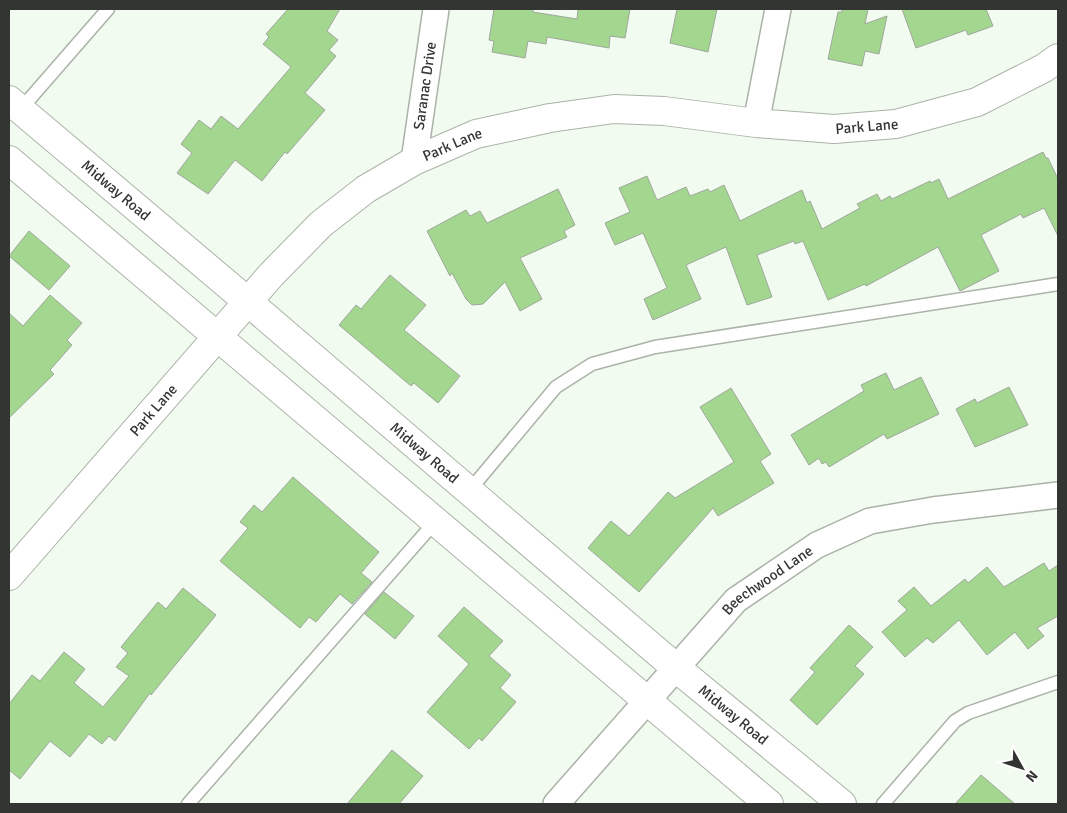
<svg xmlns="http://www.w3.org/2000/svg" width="1067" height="813" viewBox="0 0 1067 813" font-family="Signika,sans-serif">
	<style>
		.building { fill: #a3d68f; stroke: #9fa79c }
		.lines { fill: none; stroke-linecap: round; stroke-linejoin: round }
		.lane-casing { stroke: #abb3a8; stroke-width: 15 }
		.street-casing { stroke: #abb3a8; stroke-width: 28 }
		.secondary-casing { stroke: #abb3a8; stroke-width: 30 }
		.lane { stroke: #fff; stroke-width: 12 }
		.street { stroke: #fff; stroke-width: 25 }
		.secondary { stroke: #fff; stroke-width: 28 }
		.labels { text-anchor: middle; stroke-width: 5; stroke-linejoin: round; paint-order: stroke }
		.street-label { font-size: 15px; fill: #323531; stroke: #fff }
	</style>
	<rect width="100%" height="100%" fill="#f2fbef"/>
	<g class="building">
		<path d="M288,9h52l-13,22 11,9 -9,10 7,6 -31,37 20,17 -38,44 -2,-2 -23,29 -27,-21 -27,34 -31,-21 15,-20 -11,-9 18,-24 12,9 10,-13 17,13 53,-62 -28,-23 6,-7 -3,-3z"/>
		<path d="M494,9h39v3l44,7 1,-10h52l-5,29 -15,-2 -1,12 -62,-11 -1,7 -18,-3 -3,17 -33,-6 2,-11 -5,-1z"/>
		<path d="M677,9h40l-9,43 -38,-9z"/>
		<path d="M842,9h26l-3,15 22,-8 -8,38 -14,-3 -3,15 -34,-7 10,-47h4z"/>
		<path d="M902,9h84l7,17 -25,9 -2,-5 -50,18z"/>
		<path d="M1043,152l3,6h2l10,21v57l-14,-28 -21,10 -2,-4 -40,21 18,36 -39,20 -22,-44 -72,39 -1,-2 -37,16 -25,-59 -8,3 -1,-3 -37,14 15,42 -25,8 -21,-58 -40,18 15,34 -48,21 -9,-21 23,-11 -24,-55 -28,12 -10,-22 25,-11 -11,-24 28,-12 10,24 29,-13 4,9 18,-7 2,3 14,-7 16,36 62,-31 5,13 3,-2 12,28 38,-21 -3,-4 20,-10 4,7 9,-5 2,3 38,-18 1,2 8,-4 9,20z"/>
		<path d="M558,189l17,36 -11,6 3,6 -47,21 22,41 -22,12 -15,-29 -22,22 -11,1 -6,-6 -14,-26 -2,3 -23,-45 39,-21 4,6 10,-5 7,12z"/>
		<path d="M29,231l41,35 -21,24 -40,-34z"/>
		<path d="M390,275l36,30 -22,25 56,46 -22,27 -24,-20 -3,3 -72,-61 17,-20 5,4z"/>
		<path d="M50,295l32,28 -15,17 5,5 -22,25 4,4 -45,44v-105l14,13z"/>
		<path d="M886,373l8,17 27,-13 18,37 -52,25 -3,-5 -55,33 -3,-5 -4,2 -3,-6 -10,7 -18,-30 73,-44 -3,-6z"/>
		<path d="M1009,387l19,38 -53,22 -19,-38 19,-10 2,4z"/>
		<path d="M731,388l40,66 -11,7 14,22 -56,33 -5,-8 -74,84 -51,-44 23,-27 18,15 39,-44 7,6 59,-36 -34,-55z"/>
		<path d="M293,477l86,75 -18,21 11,9 -20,22 -12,-10 -24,28 -7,-5 -9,11 -80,-67 28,-33 -8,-6 14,-17 8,7z"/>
		<path d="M1044,563l5,8 9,-6v51l-21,12 7,8 -16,13 -13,-17 -28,23 -28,-35 -26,23 -6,-5 -22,19 -23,-25 25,-22 -9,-9 16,-14 17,19 34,-27 3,4 19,-16 17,20z"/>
		<path d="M183,588l33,27 -65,80 -1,-2 -35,48 -6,-5 -7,8 -13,-10 -19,23 -20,-16 -30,38 -11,-9v-66l23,-29 8,6 24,-29 21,17 -11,14 29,24 26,-31 -13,-9 12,-14 -7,-6 37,-45 8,7z"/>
		<path d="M384,592l30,24 -19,23 -30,-25z"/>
		<path d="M464,607l39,34 -14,15 22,19 -11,13 16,14 -34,39 -3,-3 -10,11 -42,-37 42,-48 -31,-28z"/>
		<path d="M849,625l24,22 -18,19 9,8 -47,51 -27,-25 25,-28 -5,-4z"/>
		<path d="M392,750l31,26 -24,28h-52z"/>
		<path d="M981,775l34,29h-60z"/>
	</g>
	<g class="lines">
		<g class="lane-casing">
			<g id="lane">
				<path d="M20,110l88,-101"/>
				<path d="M469,491l87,-104 36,-23 63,-17 403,-63"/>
				<path d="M188,804l247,-282"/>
				<path d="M883,804l72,-83 13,-8 90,-31"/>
			</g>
		</g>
		<g class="street-casing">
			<g id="street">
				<path d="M756,123l22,-114"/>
				<path id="s1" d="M414,161l22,-152"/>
				<path id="s2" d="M556,804l180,-204 81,-55 53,-24 63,-11 125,-15"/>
			</g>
		</g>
		<g class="secondary-casing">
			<g id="secondary">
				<path id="s3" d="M9,100l238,201 428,366 167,137"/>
				<path d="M9,160l760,644"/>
				<path id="s4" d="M9,576l262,-301 50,-51 45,-35 48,-28 62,-27 74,-16 64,-9 50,2 92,12 78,6 62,-5 81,-22 67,-34 14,-10"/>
			</g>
		</g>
		<use href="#lane" class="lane"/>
		<use href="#street" class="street"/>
		<use href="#secondary" class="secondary"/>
	</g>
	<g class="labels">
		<g class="street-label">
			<text dy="5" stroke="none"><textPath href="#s1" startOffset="76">Saranac Drive</textPath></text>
			<text dy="5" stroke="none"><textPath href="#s4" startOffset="1045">Park Lane</textPath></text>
			<text dy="5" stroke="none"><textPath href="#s4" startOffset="625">Park Lane</textPath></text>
			<text dy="5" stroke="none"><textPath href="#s3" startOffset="140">Midway Road</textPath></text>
			<text dy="5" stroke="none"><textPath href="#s4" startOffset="220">Park Lane</textPath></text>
			<text dy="5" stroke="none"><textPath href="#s3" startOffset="545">Midway Road</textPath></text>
			<text dy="5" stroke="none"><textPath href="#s2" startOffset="309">Beechwood Lane</textPath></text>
			<text dy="5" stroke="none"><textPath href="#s3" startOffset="950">Midway Road</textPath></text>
		</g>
	</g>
	<rect width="1067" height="813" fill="none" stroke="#323531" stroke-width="20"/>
	<g transform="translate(1022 768) rotate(130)" stroke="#ffffff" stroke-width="4" paint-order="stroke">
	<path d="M0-4L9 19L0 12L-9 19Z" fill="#323531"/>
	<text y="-8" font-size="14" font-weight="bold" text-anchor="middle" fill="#323531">N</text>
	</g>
</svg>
